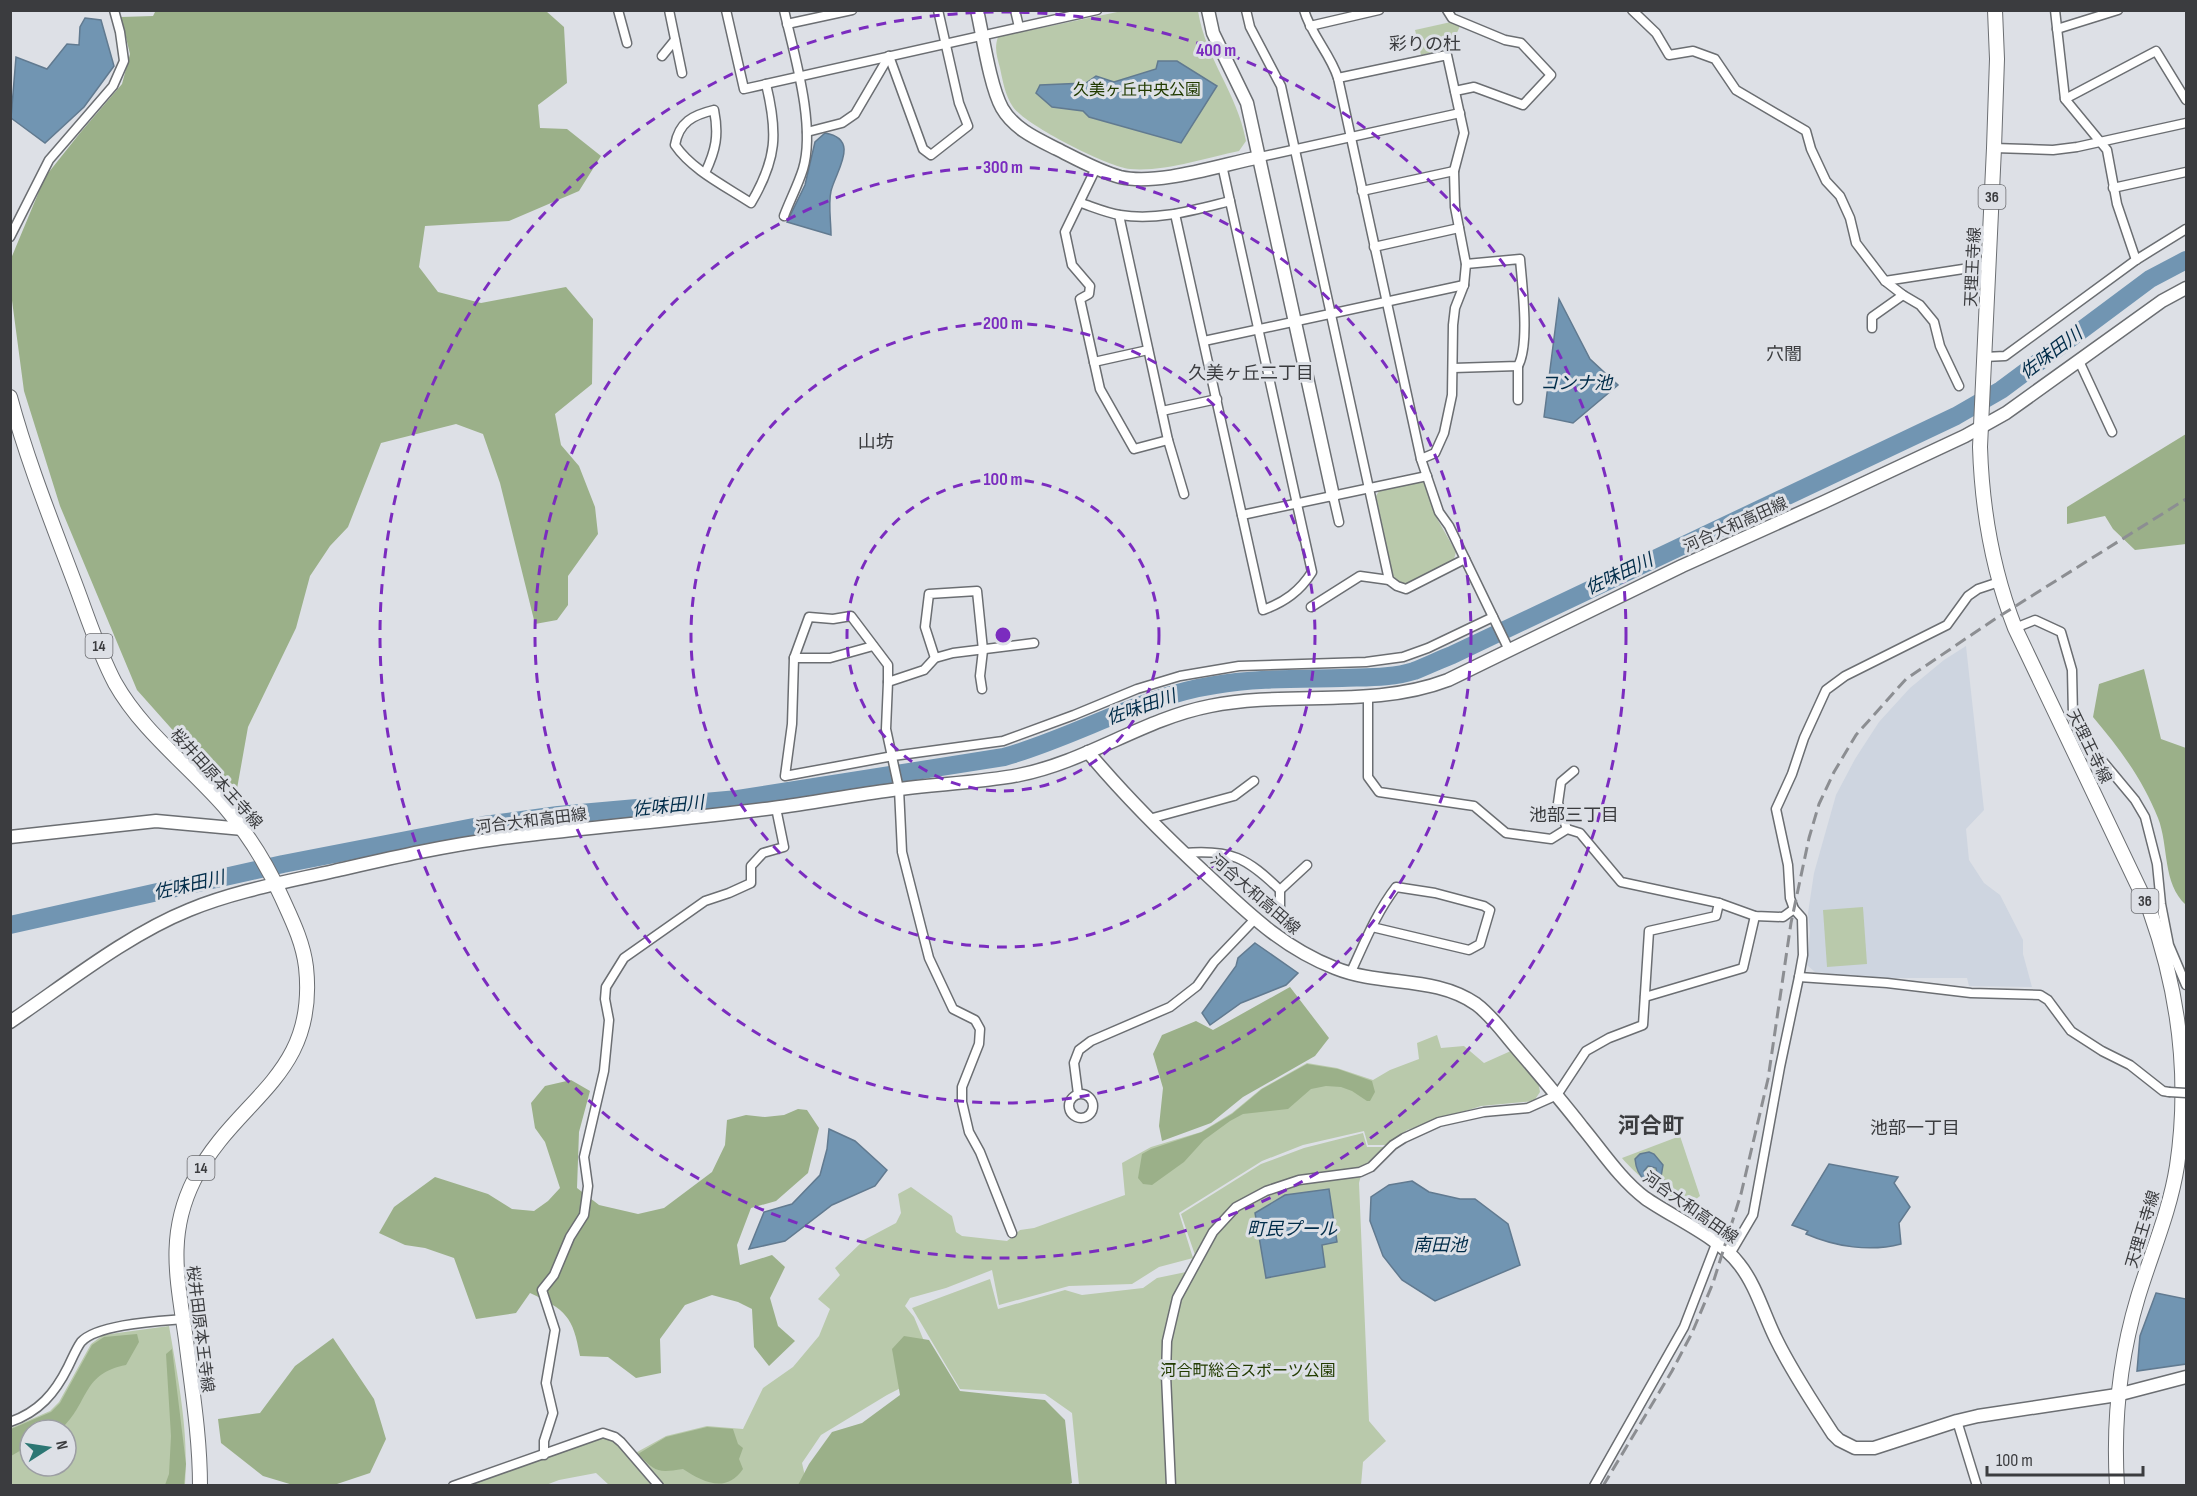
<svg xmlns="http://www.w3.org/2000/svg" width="2197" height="1496" viewBox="0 0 2197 1496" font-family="'Sofia Sans Condensed','Noto Sans JP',sans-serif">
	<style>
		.built { fill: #ced5e0 }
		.green { fill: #b9c9ab; fill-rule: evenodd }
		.forest { fill: #9bb089 }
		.water { fill: #7195b2; stroke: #617a90; stroke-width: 1.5; fill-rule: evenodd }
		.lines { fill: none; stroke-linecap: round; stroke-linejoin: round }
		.river { stroke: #7195b2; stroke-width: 18 }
		.street-casing { stroke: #6b6e72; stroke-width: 11 }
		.secondary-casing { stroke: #6b6e72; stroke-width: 15 }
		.primary-casing { stroke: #6b6e72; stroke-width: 16 }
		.street { stroke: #fff; stroke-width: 8 }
		.secondary { stroke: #fff; stroke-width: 12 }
		.primary { stroke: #fff; stroke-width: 14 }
		.rail { stroke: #8c8e92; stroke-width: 3; stroke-dasharray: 12 6; stroke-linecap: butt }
		.street-bridge-casing { stroke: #6b6e72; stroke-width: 11; stroke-linecap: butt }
		.street-bridge { stroke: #fff; stroke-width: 8 }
		.ring { fill: none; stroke: #7b2cbf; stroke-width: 3; stroke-dasharray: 10 8 }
		.labels { text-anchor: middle; stroke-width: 6; stroke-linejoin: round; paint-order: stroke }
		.shield { fill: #dde0e6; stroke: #6c6d71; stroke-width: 1.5 }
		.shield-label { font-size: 15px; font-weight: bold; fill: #3b3c3f }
		.park-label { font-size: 16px; fill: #223b00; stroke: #dde0e6 }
		.street-label { font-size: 16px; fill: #3b3c3f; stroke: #dde0e6 }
		.neighbourhood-label { font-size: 18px; fill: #3b3c3f; stroke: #dde0e6 }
		.water-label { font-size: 18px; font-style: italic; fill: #002c49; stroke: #dde0e6 }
		.district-label { font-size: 22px; font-weight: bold; fill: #3b3c3f; stroke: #dde0e6 }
		.centre { fill: #7b2cbf; stroke: #dde0e6; stroke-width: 3 }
		.ring-label { font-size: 18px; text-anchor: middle; font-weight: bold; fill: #7b2cbf; stroke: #dde0e6; stroke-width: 6; stroke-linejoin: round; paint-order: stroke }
	</style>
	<rect width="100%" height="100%" fill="#dde0e6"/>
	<path class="built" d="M1966,646l18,164 -18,19 3,31 15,23 16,12 23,45v14l9,33 -63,-1 -2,-8h-98l-54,-6 -8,-7 3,-34 -2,-18 6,-40 22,-78 19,-36 24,-37 31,-34 34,-28z"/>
	<g class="green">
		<path d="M1122,11h76c8,49 39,81 48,130l-7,10c-33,7 -75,21 -109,18 -22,-2 -105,-44 -117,-62 -8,-12 -10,-25 -13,-39 -3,-11 -6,-20 -2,-31z"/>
		<path d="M1451,22l9,4 -10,22 -29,7 -6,-25z"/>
		<path d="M1422,481l5,5 8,29 21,37 -2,7 -45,24 -7,1 -9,-8 -17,-80 3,-5z"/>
		<path d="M1863,907l4,57 -40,3 -4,-57z"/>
		<path d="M1437,1035l4,13 23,-2 20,17 29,-13 25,31 2,11 -6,9 -53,5 -74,24 -21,15h-18l-4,-14 -61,14 -41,16 -83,52 14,45 2,-3 -14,-41 80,-50 43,-16 59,-15 4,14h17l-21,20 -4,16 10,238 17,20 -23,21 -2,23h-282l-7,-72 -27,-19 -85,-5 -48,-81 78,-29 8,30 67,-19 17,5 61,-7 14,-10 29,-6 7,-14 -34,9 -27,17 -63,2 -70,19 -7,-35 -46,18 -36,10 -5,8 9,11 22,53 -49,25 -66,40 -19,28 5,22h-198l-13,-12 -37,7 -13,5 -84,1 70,-23 71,-27 10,3 17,17 36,-20 41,-10 36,3 20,-41 30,-21 26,-31 11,-27 -12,-10 22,-24 -5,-7 29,-28 32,-17 5,-10 -3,-19 13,-7 41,29 4,16 6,4 45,5 13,-11 14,-2 91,-33 -3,-32 29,-16 50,-15 31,-19 29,-24 46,-26 30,5 36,12 17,-10 29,-11 -2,-16z"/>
		<path d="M1680,1136l20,60c-20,19 -65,-22 -78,-38z"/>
		<path d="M169,1326c9,52 20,106 16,159l-174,1v-58l39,-17 9,-9 32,-58 12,-9zM30,1430h36v36h-36z"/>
	</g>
	<g class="forest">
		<path d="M156,10l390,1 18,16 3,56 -29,22 2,23 27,1 34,27 -22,35 -70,30 -84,5 -6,41 19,25 43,11 85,-16 27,32 -1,65 -37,30 6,31 18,21 16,41 3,27 -30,42v29l-11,15 -22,4 -35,-141 -17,-49 -27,-10 -75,19 -33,84 -18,19 -20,30 -14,52 -48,99 -13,73 -98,-110 -77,-184 -36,-115 -13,-98 -1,-32 35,-84 35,-44 42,-49 8,-30 -9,-37 32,-1z"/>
		<path d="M2186,434v110l-51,6 -22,-21 -8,-13 -38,8v-17z"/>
		<path d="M2144,669l17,70 25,9v157c-24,-22 -17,-59 -28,-87 -15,-38 -38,-69 -65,-101l6,-33z"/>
		<path d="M1290,987l39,51 -14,18 -72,41 -32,26 -49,18 -3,-15 4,-38 -10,-34 9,-19 34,-14 17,9z"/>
		<path d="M1307,1064l31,5 34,12 3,11 -5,9h-3l-15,-10 -11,-4 -15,-1 -15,3 -23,20 -45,5 -13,7 -26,19 -20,22 -32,23 -9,-1 -5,-6 4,-24 9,-5 51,-17 30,-18 30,-25z"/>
		<path d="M571,1080l19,11 -11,41 -2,56 22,17 39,9 26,-6 48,-36 13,-27 2,-25 19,-5 19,2 19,-2 14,-6 9,1 12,18 -11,45 -32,28 -25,7 -14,37 3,20 32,-10 13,12 -15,31 8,28 17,15 -26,25 -15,-19 -2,-38 -14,-7 -26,-7 -27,10 -25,34 1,34 -25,5 -28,-21 -28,-1c-7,-40 -14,-46 -50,-63l-14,20 -40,6 -22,-61 -29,-10 -20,-3 -26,-12 15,-26 41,-30 53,17 24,15 22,2 14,-10 12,-13 -15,-46 -10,-14 -4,-25 14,-17z"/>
		<path d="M137,1334l2,8 -13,23c-43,8 -37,36 -62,61l-6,4h-28v15l-19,11v-27l40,-17 9,-9 32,-58 12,-8z"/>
		<path d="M904,1336l25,4 31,51 85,9 20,20 7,63 -7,3 -267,-1 11,-21 23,-32 30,-9 38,-28 -8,-46z"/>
		<path d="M333,1338l41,61 12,40 -16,34 -36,12h-41l-30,-9 -42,-33 -3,-24 42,-6 35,-47z"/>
		<path d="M172,1349l14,115 -2,21h-19l4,-11 2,-38 -5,-82z"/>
		<path d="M707,1427l26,2 5,15 5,4 -4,11 4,10c-17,25 -40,13 -60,0 -26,4 -27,3 -45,-15l28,-17z"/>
	</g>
	<g class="water">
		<path d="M85,18l16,2 13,46 -30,41 -39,36 -34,-25 5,-61 31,12 20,-25 12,1 1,-18z"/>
		<path d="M1158,61h19l40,25 -36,57 -92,-26 -6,-6 -31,-4 -16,-14 4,-8 46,-2 10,-7 18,6 42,-13z"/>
		<path d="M825,133c36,6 11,38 6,58 -3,13 0,30 0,44l-44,-13 18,-37 10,-43z"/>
		<path d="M1559,299l31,60 28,26 -45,38 -29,-6z"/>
		<path d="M1255,943l43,30 -12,12 -45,18 -31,22 -8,-12 34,-47 2,-8z"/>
		<path d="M829,1129l26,12 32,29 -12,16 -43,19 -47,36 -36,8 15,-37 28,-8 28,-29 7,-26z"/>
		<path d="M1649,1152l5,2 9,11 -2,12 7,8v3c-19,-3 -31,-8 -33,-29l5,-5zM1648,1166l8,2 2,10 -2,5h-4l-6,-5 -2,-7z"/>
		<path d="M1829,1164l69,13 -4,6 16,24 -11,16 2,21c-31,8 -65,3 -95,-10l2,-3 -16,-6z"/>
		<path d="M1412,1181l17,11 31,7h15l33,25 12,41 -85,36 -33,-21 -19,-24 -13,-35 1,-24 18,-12z"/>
		<path d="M1329,1189l8,53 -15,3 3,22 -59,11 -11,-65 30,-18z"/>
		<path d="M2156,1293l30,6v65l-49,7 3,-35z"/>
	</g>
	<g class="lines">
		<path class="river" d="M10,925l273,-61 201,-39 74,-10 180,-16 266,-42c72,-20 137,-61 211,-72 41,-7 85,-6 127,-7 23,-1 50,0 72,-7 13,-5 25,-11 38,-16l504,-239 45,-26 149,-111 36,-19"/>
		<g class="street-casing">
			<g id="street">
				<path d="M618,10l9,33"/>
				<path d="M669,10l13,63"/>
				<path d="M726,10l18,79 353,-79"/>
				<path d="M1015,10l4,17"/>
				<path d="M1246,10l4,17 31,59 108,494 8,6 9,3 59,-30"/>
				<path d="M1304,10c7,25 26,43 34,68l83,381 18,53 10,14 60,124"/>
				<path d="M1447,10l5,8 53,22 16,3 30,32 -28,30 -49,-18 -19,4"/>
				<path d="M1632,10l24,23 13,22 24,-4 22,8 21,31 70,41 5,18 15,32 14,15 10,22 6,25 29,38 18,14 17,10 14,17 6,24 19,40"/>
				<path d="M2055,10l10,89 42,51 10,54 19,56"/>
				<path d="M787,24l65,-14"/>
				<path d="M1310,26l69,-16"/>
				<path d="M2057,29l61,-19"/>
				<path d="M662,56l13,-16"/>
				<path d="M889,56l34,93 8,6 37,-29 -9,-23 -21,-93"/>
				<path d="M1338,78l109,-23 17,78 -10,38 1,36 11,57 -2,21 -9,23 -2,17 -1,70 -8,38 -9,20 -14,6"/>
				<path d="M2065,99l91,-48 30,49"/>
				<path d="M807,132l35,-9 13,-9 34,-58"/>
				<path d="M1994,148l59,2 24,-3 109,-24"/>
				<path d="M1260,157l200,-44"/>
				<path d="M1096,168l-31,64 7,33 18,21 -1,8 -9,5 20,90 34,60 34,-9 -49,-225"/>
				<path d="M705,173c11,-23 14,-38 9,-63 -21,5 -35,12 -39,35 17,25 50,41 76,58 26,-44 27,-70 15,-119"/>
				<path d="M2113,188l73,-16"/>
				<path d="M1362,191l92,-20"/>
				<path d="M1081,203c12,4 26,10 39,12 38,6 74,-5 110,-14"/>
				<path d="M1175,214l88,396c22,-8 37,-19 49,-38l-90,-407"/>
				<path d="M784,216c6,-16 14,-31 19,-47 13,-43 -9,-115 -19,-159"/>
				<path d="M10,237l39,-77 64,-74 11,-25 -4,-29 -6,-22"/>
				<path d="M1374,247l85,-19"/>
				<path d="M1885,281l104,-16"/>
				<path d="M1872,328v-11l31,-22"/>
				<path d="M1204,341l260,-56"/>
				<path d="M1984,357l21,-1 131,-96 50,-31"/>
				<path d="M2079,361l33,71"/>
				<path d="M1094,362l54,-12"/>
				<path d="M1518,366v34"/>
				<path d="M1453,368l65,-2c12,-21 4,-82 2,-107l-54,5"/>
				<path d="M1162,411l55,-12"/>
				<path d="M1168,440l16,54"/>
				<path d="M1333,496l6,26"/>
				<path d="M1242,515l185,-39"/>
				<path d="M1311,607l49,-31 29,4"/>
				<path d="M2015,628l20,-8 26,12 11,38 1,46 12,24 50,60 10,17 12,47 4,40 8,41 17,40"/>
				<path d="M794,658h36l43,-12"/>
				<path d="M935,658l-10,-31 4,-33 48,-3 6,59 -3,26 2,13"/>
				<path d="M888,682v-17l-37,-49 -18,3 -24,-2 -15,41 -2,66 -7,52 108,-20 110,-15 71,-26 63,-26 43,-13 59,-10 127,-4 37,-5 25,-9 65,-31"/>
				<path d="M1368,696v81l11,15 95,14 32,27 45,6 16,-10 13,4 41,49 98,21 36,13 28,1 11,-8"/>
				<path d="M1149,819l85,-23 20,-15"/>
				<path d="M1567,829l-9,-26 3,-21 13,-11"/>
				<path d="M1184,853c47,-4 63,5 96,37l27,-25"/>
				<path d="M1280,908v-18"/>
				<path d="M1350,974c14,-30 26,-61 46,-87l39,6 49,13 6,4 -10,34 -11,6 -97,-23"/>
				<path d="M1799,977l88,6 84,10 69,2 8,5 23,31 31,20 28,14 33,26 6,1"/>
				<path d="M1645,997l98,-29 12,-52"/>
				<circle cx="1081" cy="1106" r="12"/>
				<path d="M1078,1094l-4,-31 5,-13 12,-9 79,-34 27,-21 17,-24 41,-43"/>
				<path d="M1012,1233l-32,-81 -11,-20 -7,-30v-15l17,-43 1,-15 -5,-9 -22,-11 -24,-51 -27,-106 -3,-63 -13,-60 2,-47 36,-12 11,-12 18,-5 81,-10"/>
				<path d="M1730,1254l23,-39 27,-148 19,-90 4,-22 -1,-37 -8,-9 -4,-11 -2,-33 -12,-56 16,-35 12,-36 22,-48 19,-14 102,-51 21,-29 10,-7 21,-7"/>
				<path d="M1957,1421l20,65"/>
				<path d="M10,1422c29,-10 45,-29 58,-55 4,-8 8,-18 13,-25 16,-18 79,-21 102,-23"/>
				<path d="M544,1455v-14l9,-28 -7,-30 9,-53 -13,-40 12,-15 16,-38 14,-22 4,-29 -4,-29 20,-86 5,-51 -4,-21 1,-12 18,-29 81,-57 24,-8 22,-10v-17l12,-13 21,-6 -8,-39"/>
				<path d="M453,1486l150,-53 12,4 6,5 38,44"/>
				<path d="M1171,1486l-5,-111 1,-34 10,-43 36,-66 23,-25 30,-16 33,-11 61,-8 11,-5 22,-22 11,-7 35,-16 45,-10 44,-4 29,-13 29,-44 23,-13 34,-13 6,-94 67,-15 3,-13"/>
				<path d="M1594,1486l90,-159 32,-83"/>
			</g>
		</g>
		<g class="secondary-casing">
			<g id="secondary">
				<path d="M977,10c6,27 13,76 25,98 12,21 35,31 55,41 20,10 41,22 63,28 38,9 100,-12 140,-20"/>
				<path d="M1208,10l5,23 34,70 86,393"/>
				<path d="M1088,752c36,43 76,83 117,121 41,38 76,74 130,95 47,19 99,7 141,36 15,11 27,28 39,42 23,27 46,54 67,81 20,24 38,52 63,71 27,19 75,40 94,66 17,21 25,51 37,75 16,33 37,64 57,95l6,6 16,8h19l83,-27 21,-5 139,-21 69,-18"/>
				<path d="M10,837l146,-16 87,8"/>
				<path d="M10,1022c56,-38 117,-87 179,-112 46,-19 97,-28 145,-39 53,-12 108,-25 162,-32 93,-12 185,-19 277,-31 40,-5 79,-13 119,-18 42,-6 86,-7 127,-15 67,-13 124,-56 191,-69 78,-16 162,3 238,-26l234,-114 142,-64 141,-66 41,-23 156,-112 24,-13"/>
			</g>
		</g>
		<g class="primary-casing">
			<g id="primary">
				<path d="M1995,10l2,49 -3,89 -14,299c2,63 12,122 35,181l135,283c29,82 40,168 27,255 -7,45 -26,88 -39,131 -19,63 -25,123 -21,189"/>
				<path d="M10,397c17,63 41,123 64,184 13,34 24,70 41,102 27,48 73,82 109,123 24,28 43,58 58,92 10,22 21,44 24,69 12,111 -70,130 -112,213 -28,56 -16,102 -8,160 6,49 14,97 14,146"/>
			</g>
		</g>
		<use href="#street" class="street"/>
		<use href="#secondary" class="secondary"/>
		<use href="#primary" class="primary"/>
		<path class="rail" d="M1603,1486l69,-115 20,-38 21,-50 28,-89 27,-115 23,-156 18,-85 10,-34 15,-32 22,-37 50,-56 89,-60 191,-120"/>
		<g class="street-bridge-casing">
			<path id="street-bridge" d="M2169,1092l17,1"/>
		</g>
		<use href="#street-bridge" class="street-bridge"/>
	</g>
	<g class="ring">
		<circle cx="1003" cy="635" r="156"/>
		<circle cx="1003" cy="635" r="312"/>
		<circle cx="1003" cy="635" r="468"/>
		<circle cx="1003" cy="635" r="623"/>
	</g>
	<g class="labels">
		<g class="shield">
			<rect x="1978.5" y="185" width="27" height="24" rx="4.5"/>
			<rect x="85.5" y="634" width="27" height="24" rx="4.5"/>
			<rect x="2131.5" y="889" width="27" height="24" rx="4.5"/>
			<rect x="187.5" y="1156" width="27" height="24" rx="4.5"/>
		</g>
		<g class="shield-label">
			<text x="1992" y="202">36</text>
			<text x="99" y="651">14</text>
			<text x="2145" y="906">36</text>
			<text x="201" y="1173">14</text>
		</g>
		<g class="park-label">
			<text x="1137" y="95">久美ヶ丘中央公園</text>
			<text x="1248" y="1376">河合町総合スポーツ公園</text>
		</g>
		<g class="street-label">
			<text transform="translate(1972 267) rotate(-87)" y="6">天理王寺線</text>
			<text transform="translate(1735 524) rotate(-24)" y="6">河合大和高田線</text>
			<text transform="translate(2090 746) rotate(64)" y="6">天理王寺線</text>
			<text transform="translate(217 778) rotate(48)" y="6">桜井田原本王寺線</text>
			<text transform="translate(531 820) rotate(-7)" y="6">河合大和高田線</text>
			<text transform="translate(1256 894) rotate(41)" y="6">河合大和高田線</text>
			<text transform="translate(1691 1207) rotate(35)" y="6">河合大和高田線</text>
			<text transform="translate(2142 1229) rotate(-73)" y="6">天理王寺線</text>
			<text transform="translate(201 1329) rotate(83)" y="6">桜井田原本王寺線</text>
		</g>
		<g class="neighbourhood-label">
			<text x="1425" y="50">彩りの杜</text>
			<text x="1784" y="360">穴闇</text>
			<text x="1251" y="379">久美ヶ丘二丁目</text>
			<text x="876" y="448">山坊</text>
			<text x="1574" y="821">池部三丁目</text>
			<text x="1915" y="1134">池部一丁目</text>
		</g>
		<g class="water-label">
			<text transform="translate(2051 353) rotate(-37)" y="6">佐味田川</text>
			<text x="1576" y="389">コンナ池</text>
			<text transform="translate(1619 574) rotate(-25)" y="6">佐味田川</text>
			<text transform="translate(1141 707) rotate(-19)" y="6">佐味田川</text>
			<text transform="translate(668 806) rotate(-6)" y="6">佐味田川</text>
			<text transform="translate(189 885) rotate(-13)" y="6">佐味田川</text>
			<text x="1292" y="1235">町民プール</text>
			<text x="1440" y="1251">南田池</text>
		</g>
		<g class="district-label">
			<text x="1651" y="1133">河合町</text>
		</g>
	</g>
	<circle cx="1003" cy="635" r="9" class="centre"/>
	<g class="ring-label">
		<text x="1216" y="56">400 m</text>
		<text x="1003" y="173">300 m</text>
		<text x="1003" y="329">200 m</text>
		<text x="1003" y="485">100 m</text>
	</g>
	<rect width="2197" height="1496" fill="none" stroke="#3b3c3f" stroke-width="24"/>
	<g transform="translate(48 1448) rotate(78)"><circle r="28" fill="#dde0e6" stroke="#9c9ea3" stroke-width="1.5"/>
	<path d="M0-4.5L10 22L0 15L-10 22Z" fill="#2c7673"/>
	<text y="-9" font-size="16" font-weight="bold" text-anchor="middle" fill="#3b3c3f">N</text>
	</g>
	<path d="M1987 1466v9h156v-9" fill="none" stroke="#3b3c3f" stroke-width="3"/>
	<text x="1996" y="1466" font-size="18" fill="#3b3c3f" stroke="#dde0e6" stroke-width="4.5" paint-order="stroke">100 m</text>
</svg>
